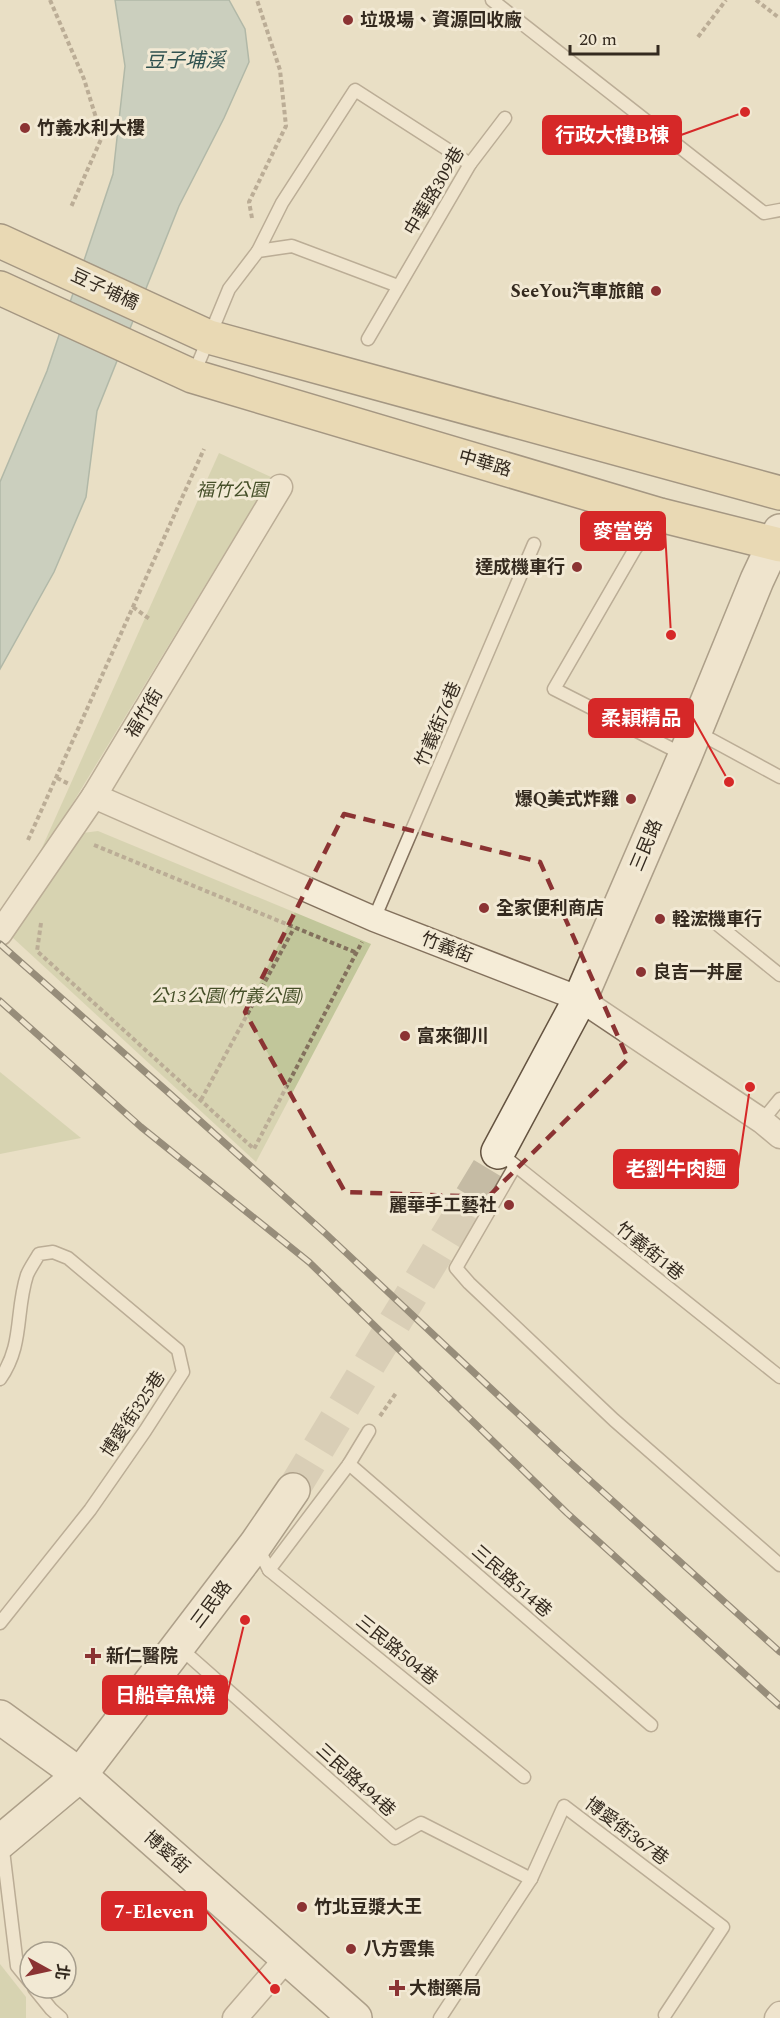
<svg xmlns="http://www.w3.org/2000/svg" width="780" height="2018" viewBox="0 0 780 2018" font-family="Spectral,'Noto Sans TC',serif">
	<style>
		.green { fill: #c1c69a }
		.water { fill: #a6bdb7; stroke: #6e8a84; stroke-width: 1.5 }
		.lines { fill: none; stroke-linecap: round; stroke-linejoin: round }
		.secondary-tunnel { stroke: #c5bba4; stroke-width: 33; stroke-dasharray: 33 16; stroke-linecap: butt }
		.lane-casing { stroke: #83715d; stroke-width: 15 }
		.street-casing { stroke: #83715d; stroke-width: 27 }
		.secondary-casing { stroke: #645340; stroke-width: 36 }
		.primary-casing { stroke: #514031; stroke-width: 36 }
		.path { stroke: #83715d; stroke-width: 4; stroke-dasharray: 4.5 3; stroke-linecap: butt }
		.lane { stroke: #f5ecd7; stroke-width: 12 }
		.street { stroke: #f5ecd7; stroke-width: 24 }
		.secondary { stroke: #f5ecd7; stroke-width: 33 }
		.primary { stroke: #e9d3a1; stroke-width: 33 }
		.rail-casing { stroke: #342a1f; stroke-width: 7 }
		.rail { stroke: #f2e9d4; stroke-width: 4.5; stroke-dasharray: 14; stroke-linecap: butt }
		.marked { fill: none; stroke: #8b3333; stroke-width: 4.5; stroke-dasharray: 12 8; stroke-linejoin: round }
		.poi-dot { fill: #8b3333; stroke: #f2e9d4; stroke-width: 2 }
		.labels { text-anchor: middle; stroke-width: 6; stroke-linejoin: round; paint-order: stroke }
		.poi-label { font-size: 18px; font-weight: bold; fill: #342a1f; stroke: #f2e9d4; text-anchor: start }
		.street-label { font-size: 18px; fill: #342a1f; stroke: #f2e9d4 }
		.park-label { font-size: 18px; font-style: italic; fill: #454f28; stroke: #f2e9d4 }
		.water-label { font-size: 20px; font-style: italic; fill: #305250; stroke: #f2e9d4 }
		.leader { fill: none; stroke: #d62828; stroke-width: 2 }
		.callout-dot { fill: #d62828; stroke: #f2e9d4; stroke-width: 2 }
		.callout { fill: #d62828; stroke: #d62828; stroke-width: 2 }
		.callout-label { font-size: 20px; text-anchor: middle; font-weight: bold; fill: #fff }
	</style>
	<rect width="100%" height="100%" fill="#e9dfc5"/>
	<g class="green">
		<path d="M219,453l52,24 -239,393z"/>
		<path d="M98,831l273,113 -115,218 -244,-225 63,-103z"/>
		<path d="M0,1072l81,66 -81,16z"/>
		<path d="M0,1964l26,33v21h-26z"/>
	</g>
	<path class="water" d="M115,0h114l16,29 4,33 -25,56 -45,88 -82,205 -11,86 -32,75 -54,97v-187l47,-111 66,-197 12,-108z"/>
	<g class="lines">
		<path class="secondary-tunnel" d="M293,1490l205,-338"/>
		<g class="lane-casing">
			<g id="lane">
				<path d="M492,0l272,213 16,-3"/>
				<path d="M258,251l24,-48 73,-113 115,74"/>
				<path d="M368,339l102,-175 35,-46"/>
				<path d="M193,376l36,-87 29,-38 34,-5 106,40"/>
				<path d="M659,516l-24,33 -81,140 130,66"/>
				<path d="M697,732l83,45"/>
				<path d="M374,919l160,-375"/>
				<path d="M717,924l63,51"/>
				<path d="M762,1121l18,-22"/>
				<path d="M511,1162l269,215"/>
				<path d="M515,1166l-59,102 13,15 145,137 166,145"/>
				<path d="M0,1379c24,-34 15,-67 27,-104 3,-7 8,-14 12,-21l14,-2 15,6 110,92 5,22 -38,59 -55,79 -90,113"/>
				<path d="M349,1464l302,261"/>
				<path d="M258,1548l11,22 255,207"/>
				<path d="M269,1570l80,-106 20,-33"/>
				<path d="M179,1647l216,191 26,-15 110,56"/>
				<path d="M2,1842l15,124 13,16"/>
				<path d="M34,1988l17,21 10,9"/>
				<path d="M440,2018l91,-139 33,-73 159,121 -58,88"/>
			</g>
		</g>
		<g class="street-casing">
			<g id="street">
				<path d="M94,796l280,123 206,80 182,122 18,15"/>
				<path d="M0,933l94,-137 186,-309"/>
				<path d="M235,2018l53,-61"/>
				<path d="M777,2018l3,-4"/>
			</g>
		</g>
		<g class="secondary-casing">
			<g id="secondary">
				<path d="M498,1152l82,-153 105,-243 72,-176 23,-49"/>
				<path d="M0,1717l80,58 275,243"/>
				<path d="M0,1842l80,-67 176,-231 37,-54"/>
			</g>
		</g>
		<g class="primary-casing">
			<g id="primary">
				<path d="M0,241l209,96 571,156"/>
				<path d="M0,288l192,88 468,139 120,30"/>
			</g>
		</g>
		<g class="path">
			<path d="M50,0l34,79 18,58 -31,70"/>
			<path d="M756,0l22,17"/>
			<path d="M698,37l28,-37"/>
			<path d="M252,218l-3,-16 37,-76 -6,-56 -23,-70"/>
			<path d="M133,607l18,13"/>
			<path d="M57,778l12,6"/>
			<path d="M28,840l176,-391"/>
			<path d="M94,845l263,108"/>
			<path d="M41,923l-4,28 217,198 108,-207"/>
			<path d="M201,1100l93,-172"/>
			<path d="M380,1416l16,-23"/>
		</g>
		<use href="#lane" class="lane"/>
		<use href="#street" class="street"/>
		<use href="#secondary" class="secondary"/>
		<use href="#primary" class="primary"/>
		<g class="rail-casing">
			<g id="rail">
				<path d="M0,944l169,149 156,140 238,223 217,196"/>
				<path d="M0,1001l141,126 168,135 258,251 213,193"/>
			</g>
		</g>
		<use href="#rail" class="rail"/>
	</g>
	<path d="M0 0H780V2018H0ZM344,814l196,48 88,197 -140,138 -143,-5 -100,-180z" fill="#e9dfc5" fill-opacity=".55" fill-rule="evenodd"/>
	<path class="marked" d="M344,814l196,48 88,197 -140,138 -143,-5 -100,-180z"/>
	<g class="poi-dot">
		<circle cx="348" cy="20" r="6"/>
		<circle cx="25" cy="128" r="6"/>
		<circle cx="656" cy="291" r="6"/>
		<circle cx="577" cy="567" r="6"/>
		<circle cx="631" cy="799" r="6"/>
		<circle cx="484" cy="908" r="6"/>
		<circle cx="660" cy="919" r="6"/>
		<circle cx="641" cy="972" r="6"/>
		<circle cx="405" cy="1036" r="6"/>
		<circle cx="509" cy="1205" r="6"/>
		<path d="M90 1647h6v6h6v6h-6v6h-6v-6h-6v-6h6z"/>
		<circle cx="302" cy="1907" r="6"/>
		<circle cx="351" cy="1949" r="6"/>
		<path d="M394 1979h6v6h6v6h-6v6h-6v-6h-6v-6h6z"/>
	</g>
	<g class="labels">
		<g class="poi-label">
			<text x="360" y="26">垃圾場、資源回收廠</text>
			<text x="37" y="134">竹義水利大樓</text>
			<text x="644" y="297" text-anchor="end">SeeYou汽車旅館</text>
			<text x="565" y="573" text-anchor="end">達成機車行</text>
			<text x="619" y="805" text-anchor="end">爆Q美式炸雞</text>
			<text x="496" y="914">全家便利商店</text>
			<text x="672" y="925">輇浤機車行</text>
			<text x="653" y="978">良吉一丼屋</text>
			<text x="417" y="1042">富來御川</text>
			<text x="497" y="1211" text-anchor="end">麗華手工藝社</text>
			<text x="106" y="1662">新仁醫院</text>
			<text x="314" y="1913">竹北豆漿大王</text>
			<text x="363" y="1955">八方雲集</text>
			<text x="409" y="1994">大樹藥局</text>
		</g>
		<g class="street-label">
			<text transform="translate(434 191) rotate(-59)" y="6">中華路309巷</text>
			<text transform="translate(105 289) rotate(25)" y="6">豆子埔橋</text>
			<text transform="translate(485 463) rotate(16)" y="6">中華路</text>
			<text transform="translate(144 713) rotate(-59)" y="6">福竹街</text>
			<text transform="translate(438 724) rotate(-67)" y="6">竹義街76巷</text>
			<text transform="translate(646 845) rotate(-67)" y="6">三民路</text>
			<text transform="translate(447 947) rotate(21)" y="6">竹義街</text>
			<text transform="translate(650 1251) rotate(39)" y="6">竹義街1巷</text>
			<text transform="translate(133 1414) rotate(-56)" y="6">博愛街325巷</text>
			<text transform="translate(512 1581) rotate(41)" y="6">三民路514巷</text>
			<text transform="translate(211 1604) rotate(-53)" y="6">三民路</text>
			<text transform="translate(397 1650) rotate(39)" y="6">三民路504巷</text>
			<text transform="translate(356 1780) rotate(42)" y="6">三民路494巷</text>
			<text transform="translate(627 1831) rotate(37)" y="6">博愛街367巷</text>
			<text transform="translate(167 1852) rotate(41)" y="6">博愛街</text>
		</g>
		<g class="park-label">
			<text x="232" y="496">福竹公園</text>
			<text x="227" y="1002">公13公園(竹義公園)</text>
		</g>
		<g class="water-label">
			<text x="185" y="67">豆子埔溪</text>
		</g>
	</g>
	<path class="leader" d="M745 112L681 135M671 635L665 531M729 782L693 718M750 1087L738 1169M245 1620L227 1695M275 1989L206 1911"/>
	<g class="callout-dot">
		<circle cx="745" cy="112" r="6"/>
		<circle cx="671" cy="635" r="6"/>
		<circle cx="729" cy="782" r="6"/>
		<circle cx="750" cy="1087" r="6"/>
		<circle cx="245" cy="1620" r="6"/>
		<circle cx="275" cy="1989" r="6"/>
	</g>
	<g class="callout">
		<rect x="543" y="116" width="138" height="38" rx="6"/>
		<rect x="581" y="512" width="84" height="38" rx="6"/>
		<rect x="589" y="699" width="104" height="38" rx="6"/>
		<rect x="614" y="1150" width="124" height="38" rx="6"/>
		<rect x="103" y="1676" width="124" height="38" rx="6"/>
		<rect x="102" y="1892" width="104" height="38" rx="6"/>
	</g>
	<g class="callout-label">
		<text x="612" y="142">行政大樓B棟</text>
		<text x="623" y="538">麥當勞</text>
		<text x="641" y="725">柔穎精品</text>
		<text x="676" y="1176">老劉牛肉麵</text>
		<text x="165" y="1702">日船章魚燒</text>
		<text x="154" y="1918">7-Eleven</text>
	</g>
	<g transform="translate(48 1970) rotate(98)"><circle r="28" fill="#f2e9d4" stroke="#a69d8c" stroke-width="1.5"/>
	<path d="M0-4.5L10 22L0 15L-10 22Z" fill="#8b3333"/>
	<text y="-9" font-size="16" font-weight="bold" text-anchor="middle" fill="#342a1f">北</text>
	</g>
	<path d="M570 45v9h88v-9" fill="none" stroke="#342a1f" stroke-width="3"/>
	<text x="579" y="45" font-size="18" fill="#342a1f" stroke="#f2e9d4" stroke-width="4.5" paint-order="stroke">20 m</text>
</svg>
